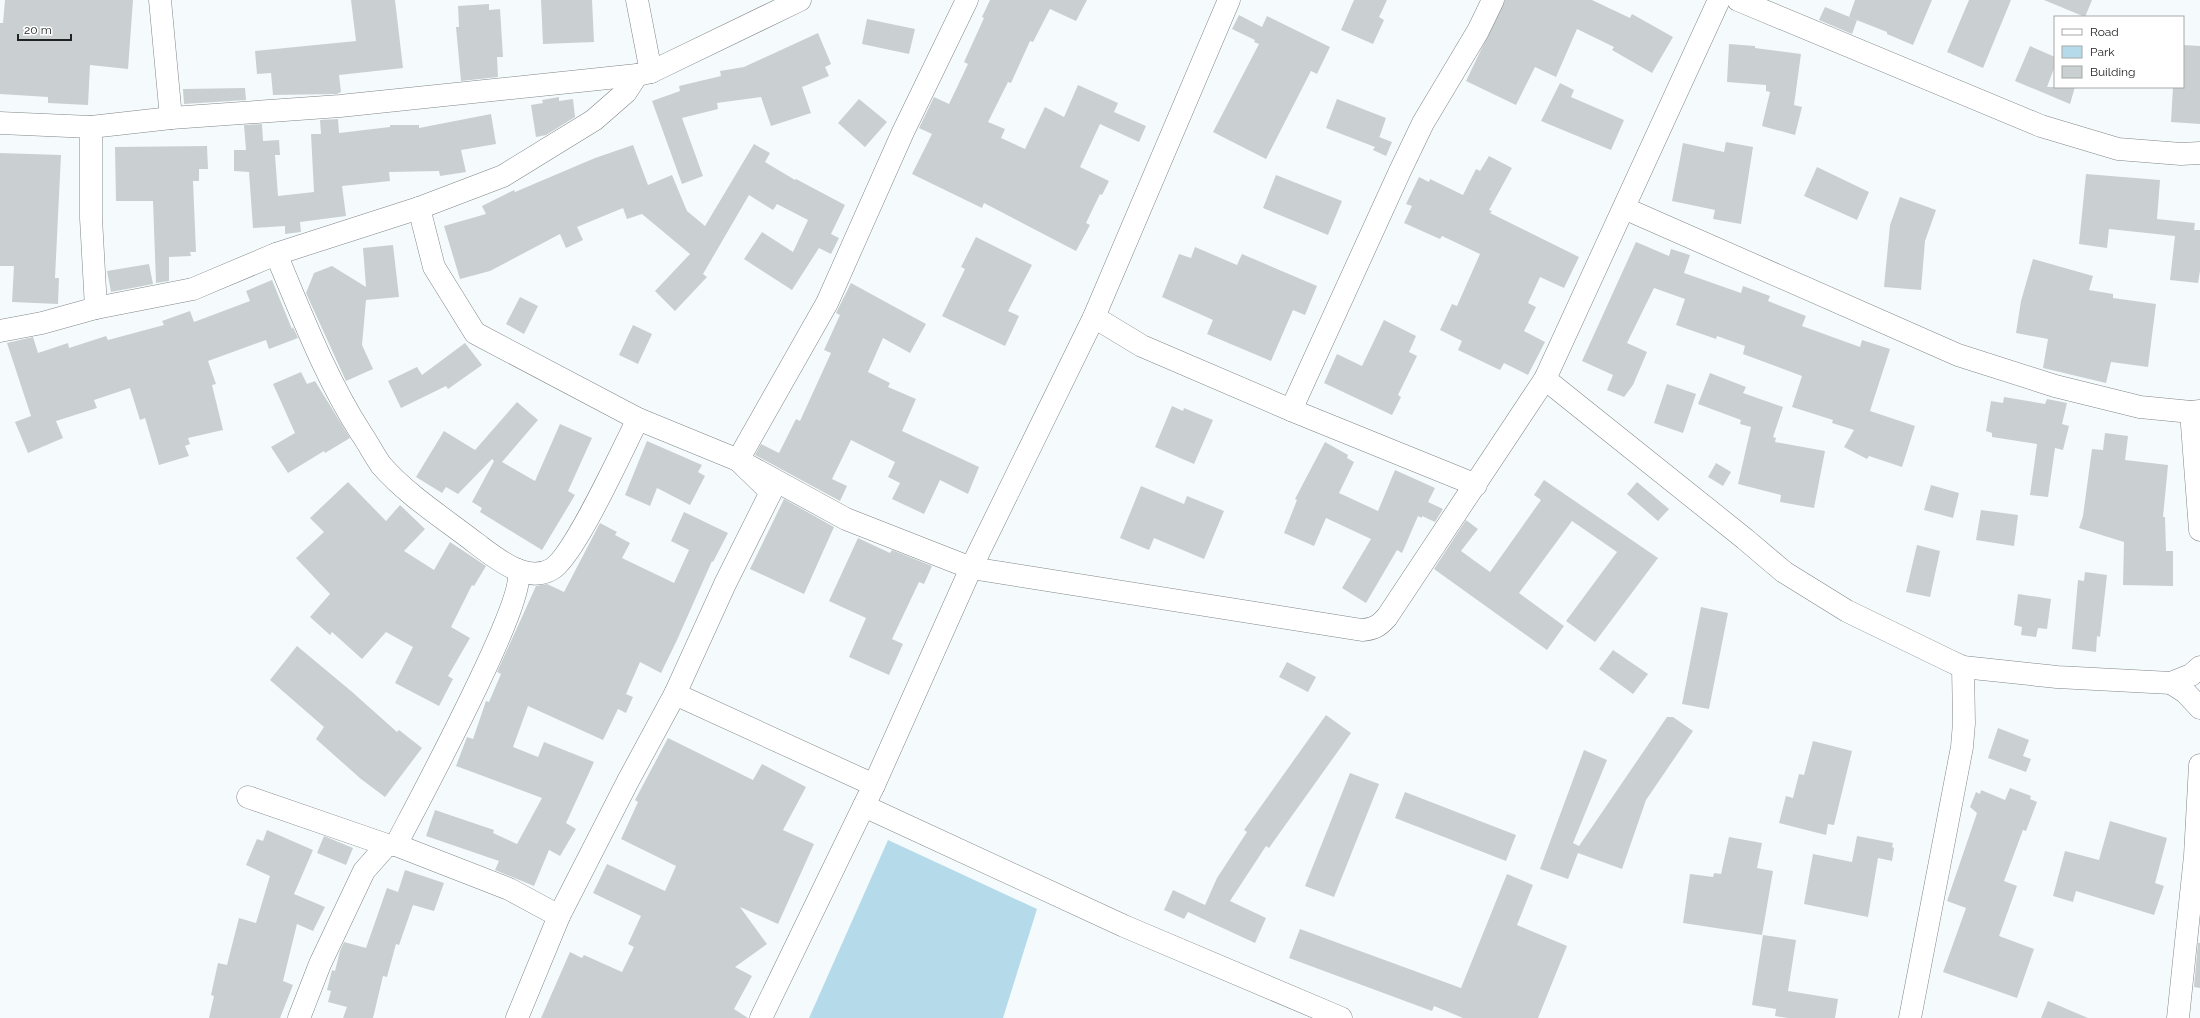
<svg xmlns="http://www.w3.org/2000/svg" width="2200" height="1018" viewBox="0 0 2200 1018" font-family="Raleway,sans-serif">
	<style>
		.green { fill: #b5dbeb }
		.building { fill: #cad0d2 }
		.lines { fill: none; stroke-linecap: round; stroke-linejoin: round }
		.minor-casing { stroke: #818688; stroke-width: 23 }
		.major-casing { stroke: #818688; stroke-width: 23 }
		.minor { stroke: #fff; stroke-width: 22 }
		.major { stroke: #fff; stroke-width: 22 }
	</style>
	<rect width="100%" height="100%" fill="#f5fbfd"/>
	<path class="green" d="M888,840l149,69 -34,109h-194z"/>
	<g class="building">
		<path d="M5,0h128l-5,69 -38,-4 -2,40 -40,-2v-6l-48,-3v-71h3z"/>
		<path d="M351,0h44l8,68 -64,7 2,17 -4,2 -64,1 -2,-22 -14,1 -2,-23 101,-10z"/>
		<path d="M541,0h51l2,42 -51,2z"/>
		<path d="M990,0h97l-11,21 -26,-12 -17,33 -3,-1 -19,42 -3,-1 -20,40 17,7 -4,9 24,11 20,-42 19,10 14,-32 40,18 -4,9 32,14 -7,16 -39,-18 -20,43 29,14 -7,14 -2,-1 -14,29 4,2 -14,26 -92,-48 -2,5 -70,-34 20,-40 -13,-6 15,-31 15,7 19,-40 -4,-2 20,-44 -2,-1z"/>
		<path d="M1354,0h33l-8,17 5,3 -11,24 -32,-14z"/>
		<path d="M1505,0h87l38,18 2,-4 41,23 -21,36 -40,-23 2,-3 -37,-18 -21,48 -21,-10 -19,38 -50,-24z"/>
		<path d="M1855,0h77l-19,45 -26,-11v-2l-38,-15z"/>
		<path d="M1969,0h42l-28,68 -36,-16z"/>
		<path d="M2044,0h48l-7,17z"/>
		<path d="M489,4v6l11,-1 3,48h-6l1,20 -37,4 -5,-54h3l-1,-21z"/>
		<path d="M1825,7l32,13 -5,14 -33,-14z"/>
		<path d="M1239,15l23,12 5,-11 63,31 -13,27 -6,-3 -45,88 -53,-27 46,-88 -5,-2 1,-2 -23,-11z"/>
		<path d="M867,19l48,10 -6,25 -47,-10z"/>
		<path d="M818,33l13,31 -6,3 4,9 -27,11 9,26 -40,13 -10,-29 -44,6 1,6 -36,9 21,58 -21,8 -30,-83 28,-10 -1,-5 42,-10 -1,-5 24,-4z"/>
		<path d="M1729,44l26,2v2l46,6 -7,51 8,2 -7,28 -33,-9 8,-34 -4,-1v-6l-39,-3z"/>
		<path d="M2183,45l17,1v78l-29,-2 2,-35h10z"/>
		<path d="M2030,46l25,11v9l-8,21h28l-5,17 -55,-23z"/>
		<path d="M1560,83l14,7 -3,7 53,23 -13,30 -70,-29z"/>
		<path d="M245,88l1,12 -62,4 -1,-15z"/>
		<path d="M559,97v4l14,-2 2,18 -29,18 -10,2 -5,-32 12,-2 -1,-3z"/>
		<path d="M859,99l28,23 -22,25 -27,-24z"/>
		<path d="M1337,99l49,19 -8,23 1,-4 13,5 -6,14 -13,-6 2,-3 -49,-19z"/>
		<path d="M491,114l5,30 -35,6 5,22 -26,4 -1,-5 -50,1 1,9 -48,5 4,30 -46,6 1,10 -16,2v-8l-32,2 -4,-56 -15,-1v-21h12l-2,-25 18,-1 1,17 16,-1 1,15h-5l3,41 36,-4 -3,-58h10l-1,-14 18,-1 1,14 51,-6v-2h29v3z"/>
		<path d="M1726,142l27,5 -12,77 -28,-5 2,-9 -43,-9 11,-58 41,9z"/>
		<path d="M754,144l16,9 -5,9 30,18 1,-1 49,26 -14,29 8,4 -8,16 -12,-6 -27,42 -48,-31 18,-27 31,20 15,-32 -31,-16 -4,6 -24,-15 -46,79 4,3 -32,34 -20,-20 35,-37 -48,-40 -15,5 -4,-11 -46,19 6,13 -17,8 -6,-14 -70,37 -30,8 -16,-53 42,-12 -4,-8 32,-16 1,2 80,-34 38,-13 15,40 24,-10 15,36 18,15z"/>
		<path d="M207,146l1,23h-9v12h-6l3,71h-6l1,4 -22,1v24l-13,2 -3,-82h-37l-1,-54z"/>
		<path d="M0,153l61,2 -6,123h4l-1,26 -46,-2 2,-36h-14z"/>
		<path d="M1489,156l23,12 -23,42 3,1 -2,2 89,44 -15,31 -24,-11 -12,26 8,4 -12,24 21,11 -17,33 -24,-12 -4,7 -42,-20 4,-9 -22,-11 12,-26 5,2 23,-52 -38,-18 -2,3 -36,-16 8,-17 -6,-2 13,-27 10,5 1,-3 33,16 13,-26 4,2z"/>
		<path d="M1817,167l52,25 -12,28 -53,-24z"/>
		<path d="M2086,174l74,6 -3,39 38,4 -1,7h6v41l-2,12 -28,-3 5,-44 -66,-7 -2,19 -28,-4z"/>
		<path d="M1276,175l66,26 -14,34 -65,-27z"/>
		<path d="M1900,197l36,13 -11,31 -4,49 -37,-3 6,-62z"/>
		<path d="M976,237l56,28 -24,46 11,5 -14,30 -63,-30 23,-47 -4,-2z"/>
		<path d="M1636,242l33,14 2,-7 19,6 -6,18 57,20 2,-7 27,10 -2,5 38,15 -4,10 58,21 2,-7 28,9 -20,62 45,15 -13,41 -33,-11 -2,3 -23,-12 10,-17 -22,-7 1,-3 -41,-13 10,-31 -59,-22 2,-8 -28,-10 -1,3 -40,-14 9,-26 -31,-11 -27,55 20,9 -14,33 -9,12 -17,-7 6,-15 -31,-14z"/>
		<path d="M393,245l6,52 -33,3 -4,45 11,24 -27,12 -40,-88 8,-20 18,-7 34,21 -3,-39z"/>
		<path d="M1195,247l42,18 5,-11 75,32 -12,29 -12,-5 -22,51 -64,-27 6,-14 -51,-23 17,-43 12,4z"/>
		<path d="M2033,259l60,17 -4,14 24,4v4l43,6 -8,63 -37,-5 -5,21 -63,-15 5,-29 -32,-6 5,-32z"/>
		<path d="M149,264l4,20 -42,8 -4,-21z"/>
		<path d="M272,280l20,49 1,-2 5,11 -29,11 -3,-9 -58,21 8,23 -4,1 11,45 -35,8 2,6 -5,2 4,10 -30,9 -14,-47 -5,2 -10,-32 -36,12 3,8 -41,13 7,17 -35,15 -13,-31 16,-6 -24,-73 26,-6 5,16 30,-10 1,5 37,-12 2,4 56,-15 -2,-4 28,-10 4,11 56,-21 -4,-10z"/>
		<path d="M851,283l75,41 -16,29 -27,-15 -15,34 22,11 -2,4 28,12 -14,32 77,36 -11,27 -28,-14 -16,34 -32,-15 8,-16 -12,-6 7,-15 -44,-22 -19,39 15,7 -7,15 -85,-46 6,-11 18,9 17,-34 4,2 31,-68 -7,-3 16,-35 -4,-2z"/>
		<path d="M520,297l18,9 -14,28 -18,-10z"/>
		<path d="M1384,320l32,16 -7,16 8,4 -19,39 3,2 -9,18 -68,-32 13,-29 25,12z"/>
		<path d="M633,325l19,9 -14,30 -19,-9z"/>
		<path d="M465,343l17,22 -34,24 -2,-3 -45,22 -13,-27 29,-14 5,8z"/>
		<path d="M301,372l6,12 8,-3 35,57 -25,15 -1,-2 -36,22 -17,-26 24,-14 -22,-49z"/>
		<path d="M1710,373l36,14 -3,6 40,14 -10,30 3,1 -1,4 50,9 -11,57 -34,-6 1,-7 -43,-11 13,-57 -11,-3 1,-4 -43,-16z"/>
		<path d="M1667,384l29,10 -13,39 -29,-10z"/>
		<path d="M2004,397l41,7 2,-5 20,4 -5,21 7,2 -6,24 -8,-2 -7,49 -18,-2 7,-51 -45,-7v-4l-6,-2 5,-30 12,2z"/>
		<path d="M517,402l21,18 -36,42 33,19 25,-57 32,14 -24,53 7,4 -33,55 -62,-38 2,-4 -10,-6 22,-41 -2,-2 -34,35 -12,-7 -4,6 -26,-16 28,-46 31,19z"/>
		<path d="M1172,406l11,5 1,-3 29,12 -19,44 -39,-17z"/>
		<path d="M2105,433l23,3 -3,24 43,5 -5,52h2l1,34h7v35l-50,-1 1,-43 -45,-14 4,-12 9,-67 11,1z"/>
		<path d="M647,441l55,24 -4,7 7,4 -15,29 -33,-17 -7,18 -25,-11z"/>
		<path d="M1325,442l23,13 -1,3 7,4 -15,31 39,18 17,-41 40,18 -7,14 15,7 -8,13 -13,-6v2l-4,-2 -16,37 -5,-3 -31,53 -24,-15 29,-49 -45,-21 -12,28 -30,-13 13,-33 -2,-1z"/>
		<path d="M1716,463l15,9 -8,14 -15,-9z"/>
		<path d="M1544,480l114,78 -63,84 -29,-21 51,-69 -45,-31 -53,72 45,33 -17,24 -113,-81 32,-49 12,9 -17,22 29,21 51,-72 -7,-5z"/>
		<path d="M348,482l38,39 14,-16 25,24 -21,22 30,19 16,-28 36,24 -12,20 -2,-1 -21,42 19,11 -22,38 5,3 -14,27 -44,-23 18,-36 -27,-15 -24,27 -30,-27 -2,3 -20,-18 20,-23 -34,-36 28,-26 -14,-14z"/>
		<path d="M1637,482l32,27 -11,12 -31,-27z"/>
		<path d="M1931,485l28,8 -6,25 -29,-8z"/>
		<path d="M1141,486l43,18 3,-8 37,15 -20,48 -50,-21 -5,12 -29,-12z"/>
		<path d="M784,499l50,28 -30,67 -54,-25z"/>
		<path d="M1981,510l37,5 -4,31 -38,-6z"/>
		<path d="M684,512l44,21 -15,29 -1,-1 -35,79 -16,33 -21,-11 -14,32 7,3 -7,16 -8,-4 -15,31 -75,-34 -15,41 25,10 6,-15 50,20 -28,61 10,6 -16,27 -11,-6 -15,36 -39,-16 4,-9 -73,-25 9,-26 59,20 -1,3 24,11 25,-46 -86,-32 11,-29 6,2 13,-38 3,1 12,-28 -4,-2 39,-86 11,-2 17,8 36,-69 17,9 -2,3 15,8 -8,15 52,25 15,-33 -18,-9z"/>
		<path d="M858,538l32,15 2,-3 40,16 -8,18 -5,-2 -27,57 11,5 -14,31 -40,-18 17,-39 -37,-17z"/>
		<path d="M1917,545l23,6 -10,46 -24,-5z"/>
		<path d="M2085,572l22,3 -7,62 -3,-1 -1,16 -24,-3 6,-69 6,1z"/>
		<path d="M2018,594l33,5 -4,30 -9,-1 -2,9 -15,-2 1,-8 -8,-2z"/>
		<path d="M1701,607l27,6 -19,96 -27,-5z"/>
		<path d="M297,646l54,45 46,41 2,-2 23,18 -37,49 -24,-18 -45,-40 8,-12 -54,-47z"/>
		<path d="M1613,650l35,24 -15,20 -34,-25z"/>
		<path d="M1287,662l29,15 -8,15 -29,-15z"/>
		<path d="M1326,715l25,18 -82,115 -3,-2 -36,55 36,17 -11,25 -67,-31 -4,7 -20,-9 9,-20 32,15 12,-27 30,-46 -3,-2z"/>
		<path d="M1667,717h6l20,14 -47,69 -24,69 -44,-16 -10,26 -28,-10 44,-119 23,10 -34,83 6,3z"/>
		<path d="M1998,728l31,12 -6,16 8,3 -5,13 -38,-14z"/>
		<path d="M668,738l85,42 9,-16 44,23 -23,43 31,14 -36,80 -38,-17 27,37 -32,23 17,9 -18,33 14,9h-207l29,-66 12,6 2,-3 38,17 12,-25 -6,-3 13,-28 -48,-23 14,-29 58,27 11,-25 -55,-27 17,-37 -3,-2z"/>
		<path d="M1813,741l39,10 -18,74 -6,-1 -2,11 -47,-12 7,-27 7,2 6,-24 5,1z"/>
		<path d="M1350,773l29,11 -45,113 -29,-11z"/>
		<path d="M2010,788l21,8 -1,3 7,3 -11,29 -3,-1 -19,51 13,5 -18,50 35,13 -17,49 -74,-26 23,-64 -19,-7 30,-88 -7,-6 6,-15 4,2 1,-4 24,10z"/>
		<path d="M1405,792l111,43 -10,26 -111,-43z"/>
		<path d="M2110,821l57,17 -12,45 9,3 -10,29 -78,-24 -3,11 -20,-6 12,-45 34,9z"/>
		<path d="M267,830l46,20 -19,44 31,13 -12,24 -16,-7 -14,57 10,4 -13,33h-71l5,-22 -3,-1 7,-32 9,2 12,-47 17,5 14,-47 -24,-11 11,-26 6,2z"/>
		<path d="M324,836l29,12 -7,17 -29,-12z"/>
		<path d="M1857,836l36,7 -1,4 2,1 -2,13 -14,-3 -10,59 -64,-13 9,-50 39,8z"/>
		<path d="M1729,837l33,6 -5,25 16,3 -11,64 -79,-12 7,-49 23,3 1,-4 7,1z"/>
		<path d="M405,870l39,13 -10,28 -21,-6 -14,40 -3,-1 -9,33 -4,-1 -10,42h-30l4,-11 -19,-5 3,-11 -4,-1 5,-20 3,1 5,-20 4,-9 22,6 21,-60 11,4z"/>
		<path d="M1507,874l26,11 -16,40 50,21 -29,72h-75l-29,-12 -2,5 -143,-53 11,-29 161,59z"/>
		<path d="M1763,935l33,5 -8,51 50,8 -3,19h-47l-13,-2 1,-7 -24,-4z"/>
		<path d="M2198,943h2v45l-6,-1z"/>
		<path d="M2048,1001l40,17h-47z"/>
	</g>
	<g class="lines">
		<g class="minor-casing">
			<g id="minor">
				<path d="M160,0l11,118"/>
				<path d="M637,0l14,72"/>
				<path d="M1738,0l303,126 77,23 63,5 19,-1"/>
				<path d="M0,123l91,4 80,-9 169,-12 297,-31 14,-3 149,-72"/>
				<path d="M91,127v91l5,90"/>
				<path d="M419,208l15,59 41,66 163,86 100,41 108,59 125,49 391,62c12,-1 17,-4 25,-13l158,-238 174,-379"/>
				<path d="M1624,208l334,147 97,31 85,21 51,5 9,-1"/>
				<path d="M276,254c26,61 49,123 85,179 7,10 13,22 20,32 27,31 64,54 96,79 20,15 50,40 75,25 23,-14 71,-121 86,-150"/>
				<path d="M1094,317l48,29 149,64 109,-239 23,-48 55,-92 15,-31"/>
				<path d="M0,331l42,-8 54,-15 97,-19 83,-35 143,-46 84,-32 91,-56 32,-28 11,-17"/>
				<path d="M1545,379l200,160 39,33 63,39 103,50 13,6 94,10 114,6 20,-8 9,-8"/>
				<path d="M1291,410l185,75"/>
				<path d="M2191,412l9,118"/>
				<path d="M2171,683l14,9 15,16"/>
				<path d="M675,694l199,91"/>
				<path d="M248,797l139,48h9l113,44 50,27"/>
				<path d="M864,806l260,120 217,92"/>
				<path d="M396,845c20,-39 132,-245 122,-275"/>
				<path d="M299,1018l21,-54 44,-93 23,-26"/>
				<path d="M517,1018l42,-102 69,-135 47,-87 50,-110 46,-92 -33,-32 89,-157 76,-171 64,-132"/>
				<path d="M1910,1018l52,-271 2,-24 -1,-56"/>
				<path d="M2178,1018l17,-162 5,-91"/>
			</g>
		</g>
		<g class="major-casing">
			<path id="major" d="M761,1018l113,-233 97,-217 123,-251 135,-317"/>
		</g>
		<use href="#minor" class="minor"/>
		<use href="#major" class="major"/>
	</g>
	<rect x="2054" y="16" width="130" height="72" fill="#ffffff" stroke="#a6a7a7"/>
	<rect x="2062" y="29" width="20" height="6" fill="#ffffff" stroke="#a6a7a7"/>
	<text x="2090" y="36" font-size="12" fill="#212323">Road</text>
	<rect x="2062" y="46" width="20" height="12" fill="#b5dbeb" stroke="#a6a7a7"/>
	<text x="2090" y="56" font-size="12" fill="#212323">Park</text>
	<rect x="2062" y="66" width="20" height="12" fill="#cad0d2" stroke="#a6a7a7"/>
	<text x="2090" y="76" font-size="12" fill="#212323">Building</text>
	<path d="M18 34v6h53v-6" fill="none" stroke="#212323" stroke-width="2"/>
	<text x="24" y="34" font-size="12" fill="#212323" stroke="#ffffff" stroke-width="3" paint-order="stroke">20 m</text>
</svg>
